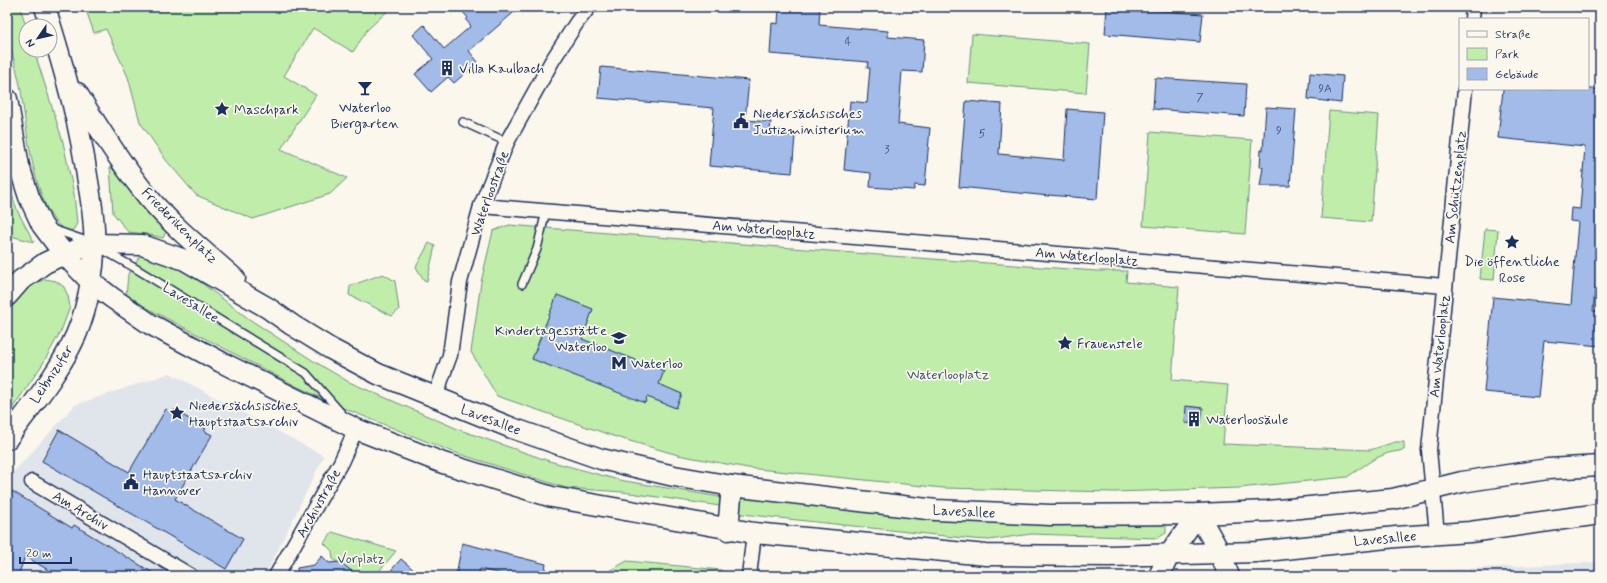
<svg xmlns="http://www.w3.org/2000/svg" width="1607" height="583" viewBox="0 0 1607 583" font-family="Mynerve,sans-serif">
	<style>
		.built { fill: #e0e5eb }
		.green { fill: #c0edaa; stroke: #6e8e84 }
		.building { fill: #a2bbe8; stroke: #1b2f5e }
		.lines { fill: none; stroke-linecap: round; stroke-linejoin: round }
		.lane-casing { stroke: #1b2f5e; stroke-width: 10 }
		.street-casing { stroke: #1b2f5e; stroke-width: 17 }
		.secondary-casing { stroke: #1b2f5e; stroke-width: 23 }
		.lane { stroke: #fbf7ec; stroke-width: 7 }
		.street { stroke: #fbf7ec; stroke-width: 14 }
		.secondary { stroke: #fbf7ec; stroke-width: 20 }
		.labels { text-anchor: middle; stroke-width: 3.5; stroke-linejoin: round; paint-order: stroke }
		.number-label { font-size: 12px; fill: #3d5280 }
		.poi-label { font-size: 14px; fill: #1b2f5e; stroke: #fbf7ec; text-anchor: start }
		.street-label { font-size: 14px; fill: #1b2f5e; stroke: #fbf7ec }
		.park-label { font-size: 14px; fill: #3c556d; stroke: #fbf7ec }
	</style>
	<rect width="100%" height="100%" fill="#fbf7ec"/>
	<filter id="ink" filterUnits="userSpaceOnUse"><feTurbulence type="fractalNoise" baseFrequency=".025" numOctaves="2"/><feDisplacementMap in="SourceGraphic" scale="8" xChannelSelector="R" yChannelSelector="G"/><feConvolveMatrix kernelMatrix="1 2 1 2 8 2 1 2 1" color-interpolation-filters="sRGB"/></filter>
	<g filter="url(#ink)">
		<g class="built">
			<path d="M170,373l154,83 -59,120h-258v-92l3,-8 65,-71z"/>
			<path d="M1600,562v14h-197l37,-6z"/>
		</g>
		<g class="green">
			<path d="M7,7h13l6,19v24h8l29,92 11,52 3,29 -3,6 -6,3c-35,-16 -42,-112 -48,-147 -4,-19 -10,-38 -13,-57 -1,-6 0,-14 0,-21z"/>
			<path d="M85,7h307l-25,23 -14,22 -40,-24 -29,48 32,19 -35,54 66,29 -17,16 -77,25 -57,-24 -30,-35 -26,-38 -12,-45 -22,-48 -12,4z"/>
			<path d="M972,34l118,10 -4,49 -118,-10z"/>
			<path d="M1329,111l50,4 -8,107 -50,-4z"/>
			<path d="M1150,132l102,8 -7,94 -102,-8z"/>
			<path d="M110,166l56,66 -3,6 -17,-4 -18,-2 -15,-19z"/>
			<path d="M7,181l11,31 16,30 -27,-7z"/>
			<path d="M509,225l382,31 205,15h31l-1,11 53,5 -7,93 56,5 -5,59 147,6 25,-8h9v8l-16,3 -14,6 -27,18 -108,11 -125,4 -171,-4 -195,-20 -70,-13 -62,-18 -119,-41 -26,-44 10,-70 12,-51z"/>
			<path d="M1485,229l13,1 -4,50 -14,-1z"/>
			<path d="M429,243l6,3 -8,35 -3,-1 -8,-13z"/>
			<path d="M141,255l36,12 22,14 50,38 63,41 37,22 111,48 89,31 70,19 101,17v9l-97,-14 -57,-4 -113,-36 -115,-46 -42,-20 -170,-89 2,-23z"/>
			<path d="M383,274l12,7 4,29 -7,6 -43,-21 1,-9z"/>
			<path d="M45,279l11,2 8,6 4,9 2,11 -9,24 -19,34 -35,51v-105c11,-16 20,-24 38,-32z"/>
			<path d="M734,497l167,18 260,8 5,3v7l-8,5 -127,-4 -42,6 -16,-1 -240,-26z"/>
			<path d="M332,532l64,19 -21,25h-20l-22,-17 -1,-8 -8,-8z"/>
			<path d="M627,561l94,9 6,6h-124l6,-5z"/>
		</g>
		<g class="building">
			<path d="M459,7h61l-51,44 9,11 -24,21 -6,-6 -17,15 -16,-18 18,-15 -20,-24 11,-10 20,24 27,-23 -5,-6 2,-2z"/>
			<path d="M779,7h41l-1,18 69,6v6l36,3 -2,32 -20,-1 -4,53 32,4 -5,58 -10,-1 -1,5 -44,-3 1,-14 -27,-3 6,-69 17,2 3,-35h-3l1,-6 -98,-8 2,-31 6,1z"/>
			<path d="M1107,7l96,7 -3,28 -95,-8z"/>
			<path d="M601,67l148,13 -4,40 26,2 -1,7 13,1v5l12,1 -3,37 -83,-7 5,-58 -116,-10z"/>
			<path d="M1310,73l33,3 -2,27 -33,-4z"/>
			<path d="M1155,78l91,6 -2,32 -91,-7z"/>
			<path d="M1503,89h97v132l-4,29h3l-6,61 7,1v34l-56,-5 -6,56 -54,-5 9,-95 78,8 7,-83 -8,-1 1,-13 9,1 5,-62 -87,-9z"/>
			<path d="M966,101l36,3 -3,50 65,6 3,-51 36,3 -6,87 -49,-4 1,1 -90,-9z"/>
			<path d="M1266,107l30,2 -6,77h-30l3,-19h-3l1,-17h2z"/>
			<path d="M557,295l36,14 -11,30 82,32 -5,13 23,10 -6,14 -29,-11 -2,6 -113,-44z"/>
			<path d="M1186,406l17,2 -2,16 -16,-1z"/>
			<path d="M166,409l6,4 2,-3 32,19 -2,2 8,4 -37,64 68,40 -17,30 -184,-108 17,-31 70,42z"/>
			<path d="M12,491l60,37 2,-3 84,51h-100l-33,-20 -7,20h-11v-70z"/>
			<path d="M462,543l84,21 -2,12h-35l-29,-7 -2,7h-22z"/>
			<path d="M322,556l7,7 11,-1 18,14h-60l-1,-8 17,-3z"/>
			<path d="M401,559l20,17h-35z"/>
		</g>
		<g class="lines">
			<g class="lane-casing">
				<g id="lane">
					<path d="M463,122l44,20"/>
					<path d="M52,229l35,12"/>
					<path d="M103,250l32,18 171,105 37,42"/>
					<path d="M522,284l15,-35 9,-38"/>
				</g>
			</g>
			<g class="street-casing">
				<g id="street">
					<path d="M1472,19l1,-12"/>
					<path d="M481,206l964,80"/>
					<path d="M435,397l15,-42 10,-73 21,-76 26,-64 45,-81 25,-39 12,-15"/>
					<path d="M32,482l159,94"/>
					<path d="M1437,534l-8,-84 36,-361"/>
					<path d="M276,576l65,-114 15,-33"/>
					<path d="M749,576l5,-43"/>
				</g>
			</g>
			<g class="secondary-casing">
				<g id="secondary">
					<path d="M77,93c22,36 44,71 71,104 25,30 58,56 87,82"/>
					<path d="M7,99l12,67 10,31 13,28 22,29 26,27 21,16 39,27 71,38 135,67 87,34 109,34 202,36 232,22 123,1 148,-4 139,-15 74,-5 130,-18"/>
					<path d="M7,296l14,-16 9,-6 15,-11 19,-9 30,-10 48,1 43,15 83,48 24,17 39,24 47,25 134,54 89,31 73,17 58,10 204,24 114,5 148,-1 70,-3 125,-12 69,-17 19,-3 67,-10 52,-3"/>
					<path d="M7,439c24,-33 52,-66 69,-104 13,-30 20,-73 18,-106 -1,-23 -6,-45 -9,-66 -9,-54 -24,-104 -40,-156"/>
					<path d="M1198,514l22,39 9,23"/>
					<path d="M728,530l4,-44"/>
					<path d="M1159,576l10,-21 29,-41"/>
				</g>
			</g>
			<use href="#lane" class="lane"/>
			<use href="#street" class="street"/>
			<use href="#secondary" class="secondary"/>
		</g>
	</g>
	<defs>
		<g id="building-bare" transform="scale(1.2)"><path d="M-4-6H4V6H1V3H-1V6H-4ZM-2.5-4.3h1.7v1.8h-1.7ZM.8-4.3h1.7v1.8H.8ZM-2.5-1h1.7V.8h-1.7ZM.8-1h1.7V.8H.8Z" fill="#1b2f5e" stroke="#fbf7ec" stroke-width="2.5" paint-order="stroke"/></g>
		<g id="bar-bare" transform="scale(1.2)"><path d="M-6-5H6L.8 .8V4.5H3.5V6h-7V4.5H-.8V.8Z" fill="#1b2f5e" stroke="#fbf7ec" stroke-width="2.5" paint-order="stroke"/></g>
		<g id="sight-bare" transform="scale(1.2)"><path d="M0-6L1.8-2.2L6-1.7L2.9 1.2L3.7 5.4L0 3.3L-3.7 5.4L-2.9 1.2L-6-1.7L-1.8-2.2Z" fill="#1b2f5e" stroke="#fbf7ec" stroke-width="2.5" paint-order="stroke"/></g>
		<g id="civic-bare" transform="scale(1.2)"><path d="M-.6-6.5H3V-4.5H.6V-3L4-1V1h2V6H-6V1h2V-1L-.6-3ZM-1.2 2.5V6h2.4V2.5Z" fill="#1b2f5e" stroke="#fbf7ec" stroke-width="2.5" paint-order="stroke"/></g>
		<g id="school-bare" transform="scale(1.2)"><path d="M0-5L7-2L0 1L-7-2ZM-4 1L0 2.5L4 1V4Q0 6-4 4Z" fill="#1b2f5e" stroke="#fbf7ec" stroke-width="2.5" paint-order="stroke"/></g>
		<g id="metro-bare" transform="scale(1.2)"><path d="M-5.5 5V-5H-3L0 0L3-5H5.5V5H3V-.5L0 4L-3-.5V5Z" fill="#1b2f5e" stroke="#fbf7ec" stroke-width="2.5" paint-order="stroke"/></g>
	</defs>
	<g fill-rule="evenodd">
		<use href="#building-bare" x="447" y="68"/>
		<use href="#bar-bare" x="365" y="88"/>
		<use href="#sight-bare" x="222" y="109"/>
		<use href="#civic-bare" x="741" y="121"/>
		<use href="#sight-bare" x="1512" y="242"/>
		<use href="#school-bare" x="619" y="338"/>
		<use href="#sight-bare" x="1065" y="343"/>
		<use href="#metro-bare" x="619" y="363"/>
		<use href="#sight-bare" x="177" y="413"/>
		<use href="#building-bare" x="1194" y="419"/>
		<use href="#civic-bare" x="131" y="482"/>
	</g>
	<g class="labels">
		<g class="number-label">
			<text x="848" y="45">4</text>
			<text x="1325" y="92">9A</text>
			<text x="1200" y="101">7</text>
			<text x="1279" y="134">9</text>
			<text x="982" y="137">5</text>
			<text x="887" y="153">3</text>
		</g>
		<g class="poi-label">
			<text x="459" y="73">Villa Kaulbach</text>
			<text x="365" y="112" text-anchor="middle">Waterloo<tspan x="365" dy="16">Biergarten</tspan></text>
			<text x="234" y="114">Maschpark</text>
			<text x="753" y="118">Niedersächsisches<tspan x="753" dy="16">Justizministerium</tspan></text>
			<text x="1512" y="266" text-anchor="middle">Die öffentliche<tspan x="1512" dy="16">Rose</tspan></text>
			<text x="607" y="335" text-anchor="end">Kindertagesstätte<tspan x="607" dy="16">Waterloo</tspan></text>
			<text x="1077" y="348">Frauenstele</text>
			<text x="631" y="368">Waterloo</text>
			<text x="189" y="410">Niedersächsisches<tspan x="189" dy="16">Hauptstaatsarchiv</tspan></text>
			<text x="1206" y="424">Waterloosäule</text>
			<text x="143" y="479">Hauptstaatsarchiv<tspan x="143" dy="16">Hannover</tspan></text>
		</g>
		<g class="street-label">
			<text transform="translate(1455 187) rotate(-84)" y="5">Am Schützenplatz</text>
			<text transform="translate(489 193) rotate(-70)" y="5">Waterloostraße</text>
			<text transform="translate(180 225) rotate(45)" y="5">Friederikenplatz</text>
			<text transform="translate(764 229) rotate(5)" y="5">Am Waterlooplatz</text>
			<text transform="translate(1087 256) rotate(5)" y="5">Am Waterlooplatz</text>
			<text transform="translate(191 302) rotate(32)" y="5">Lavesallee</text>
			<text transform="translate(1439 346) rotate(-84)" y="5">Am Waterlooplatz</text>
			<text transform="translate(51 374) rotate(-57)" y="5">Leibnizufer</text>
			<text transform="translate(491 419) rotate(21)" y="5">Lavesallee</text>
			<text transform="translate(318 503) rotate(-61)" y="5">Archivstraße</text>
			<text transform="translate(81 510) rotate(31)" y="5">Am Archiv</text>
			<text transform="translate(964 511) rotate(3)" y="5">Lavesallee</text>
			<text transform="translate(1385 538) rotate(-5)" y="5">Lavesallee</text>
		</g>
		<g class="park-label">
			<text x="948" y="379">Waterlooplatz</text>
			<text x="361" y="563">Vorplatz</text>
		</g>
	</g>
	<rect width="1607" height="583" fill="none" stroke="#fbf7ec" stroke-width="24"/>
	<rect x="12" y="12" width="1583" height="559" fill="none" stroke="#1b2f5e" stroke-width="1.5" filter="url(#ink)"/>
	<rect x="1459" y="18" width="130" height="72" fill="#fbf7ec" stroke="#a1a7b3"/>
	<rect x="1467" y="31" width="20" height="6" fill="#fbf7ec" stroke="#a1a7b3"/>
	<text x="1495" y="38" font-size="12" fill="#1b2f5e">Straße</text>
	<rect x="1467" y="48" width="20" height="12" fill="#c0edaa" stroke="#a1a7b3"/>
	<text x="1495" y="58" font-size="12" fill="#1b2f5e">Park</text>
	<rect x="1467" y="68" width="20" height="12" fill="#a2bbe8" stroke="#a1a7b3"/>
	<text x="1495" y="78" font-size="12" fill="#1b2f5e">Gebäude</text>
	<g transform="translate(38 38) rotate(236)"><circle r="19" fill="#fbf7ec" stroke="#a1a7b3"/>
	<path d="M0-3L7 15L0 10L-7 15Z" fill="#1b2f5e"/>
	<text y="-6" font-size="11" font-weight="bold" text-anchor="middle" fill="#1b2f5e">N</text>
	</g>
	<path d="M20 557v6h51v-6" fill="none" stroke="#1b2f5e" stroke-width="2"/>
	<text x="26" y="557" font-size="12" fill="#1b2f5e" stroke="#fbf7ec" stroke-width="3" paint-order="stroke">20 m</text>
</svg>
